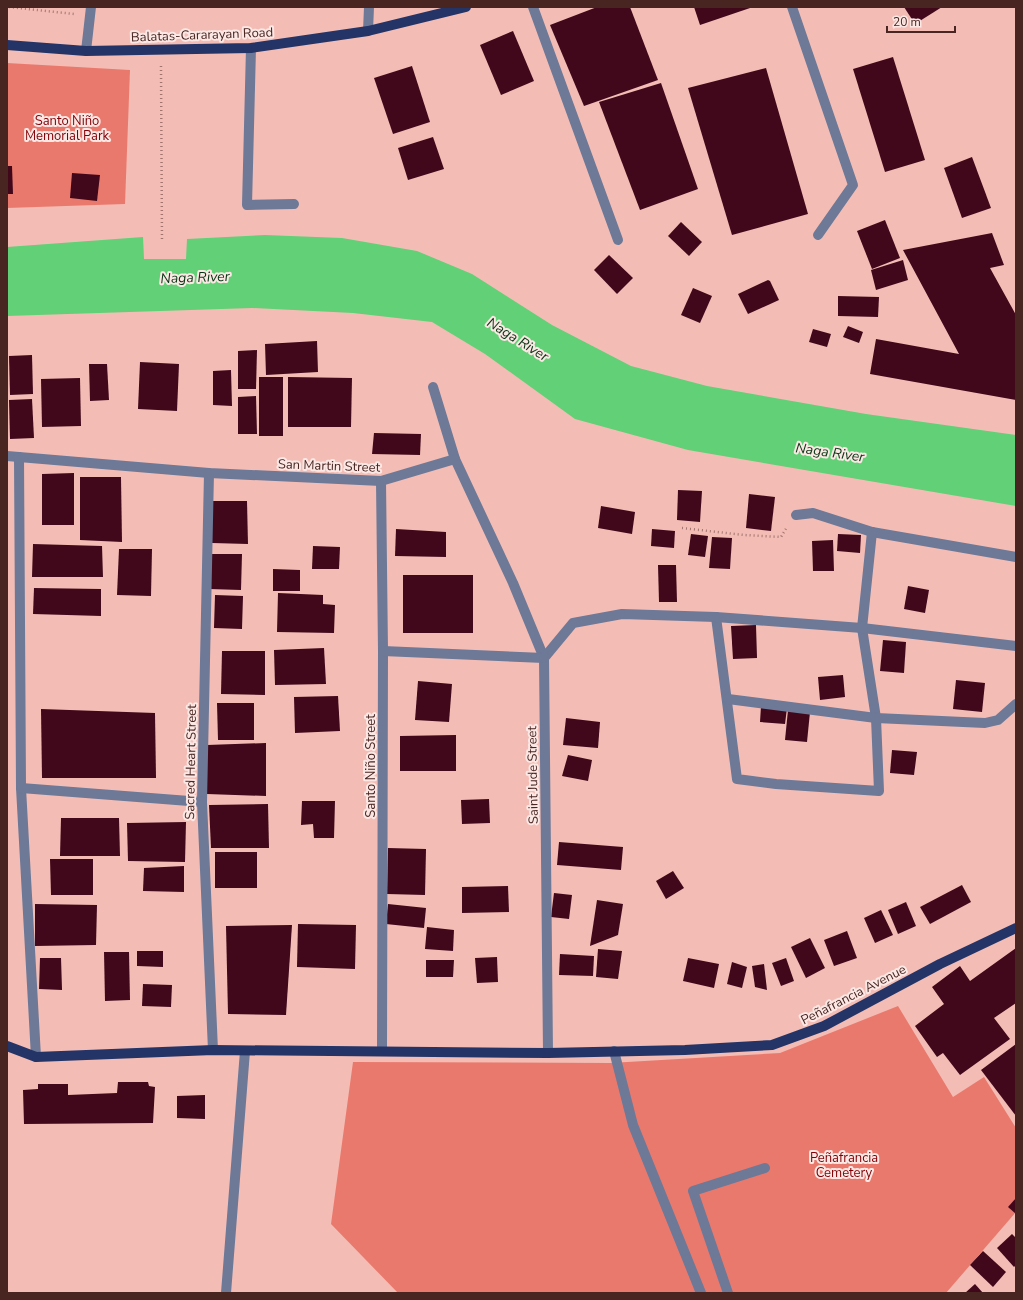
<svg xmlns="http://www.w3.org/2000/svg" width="1023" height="1300" viewBox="0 0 1023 1300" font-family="'Nunito Sans',sans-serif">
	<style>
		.green { fill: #ea796d }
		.water { fill: #61d076 }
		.building { fill: #40081a }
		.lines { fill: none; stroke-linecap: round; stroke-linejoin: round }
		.path { stroke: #a1746e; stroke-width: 2.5; stroke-dasharray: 1 3; stroke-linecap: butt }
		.minor { stroke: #6d7997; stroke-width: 10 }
		.major { stroke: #243467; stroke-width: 10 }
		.labels { text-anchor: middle; stroke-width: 4; stroke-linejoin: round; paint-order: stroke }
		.street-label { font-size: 13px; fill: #482521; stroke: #fbe8e5 }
		.park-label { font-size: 13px; fill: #810006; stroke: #fbe8e5 }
		.water-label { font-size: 14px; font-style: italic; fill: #073513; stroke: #fbe8e5 }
	</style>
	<rect width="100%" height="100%" fill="#f3bdb5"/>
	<g class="green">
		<path d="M7,63l123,7 -5,134 -118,4z"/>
		<path d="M898,1006l55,91 31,-20 32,51v84l-70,81h-548l-67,-69 22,-162 257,1 170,-10z"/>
	</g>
	<path class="water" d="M265,235l77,3 75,13 55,23 80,51 79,41 76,20 159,28 150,21v71l-328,-56 -113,-31 -90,-65 -53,-32 -79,-9 -101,-5 -245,8v-69l136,-10 1,22h42l1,-20z"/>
	<g class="building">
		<path d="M597,7h33l28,73 -74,26 -34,-81z"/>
		<path d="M694,7h59l-53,18z"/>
		<path d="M904,7h38l-27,17z"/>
		<path d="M513,31l21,50 -33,14 -21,-50z"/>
		<path d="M893,57l32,103 -40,12 -32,-103z"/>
		<path d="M412,66l18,56 -37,12 -19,-56z"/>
		<path d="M766,68l42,146 -76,21 -44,-147z"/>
		<path d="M661,83l37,106 -58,21 -41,-108z"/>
		<path d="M433,137l11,32 -36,11 -10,-32z"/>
		<path d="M972,157l19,51 -29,10 -18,-50z"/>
		<path d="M7,166h5l1,28h-6z"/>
		<path d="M72,173l28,2 -3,26 -27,-3z"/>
		<path d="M885,220l15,38 -28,11 -15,-38z"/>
		<path d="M681,222l21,20 -13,14 -21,-20z"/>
		<path d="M992,233l12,32 -14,3 26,47v85l-146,-26 6,-35 83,15 -56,-104z"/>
		<path d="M609,255l24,23 -16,16 -23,-24z"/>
		<path d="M903,260l5,20 -32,10 -5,-20z"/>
		<path d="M768,280l2,1 9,19 -31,14 -10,-20z"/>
		<path d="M693,288l19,8 -12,27 -19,-8z"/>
		<path d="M838,296l41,1 -1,20 -40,-1z"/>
		<path d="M848,326l15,6 -4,11 -16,-6z"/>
		<path d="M813,329l18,5 -4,13 -18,-5z"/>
		<path d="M317,341l1,31 -52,3 -1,-31z"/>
		<path d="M257,350l-1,39h-18v-38z"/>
		<path d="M32,355l1,39 -23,1 -1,-39z"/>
		<path d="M140,362l39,2 -2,47 -39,-2z"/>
		<path d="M89,364h18l2,36 -19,1z"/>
		<path d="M231,370l1,36 -19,-1v-34z"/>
		<rect x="259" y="377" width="24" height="59"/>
		<path d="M288,377l64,1 -1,49h-63z"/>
		<path d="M80,378l1,48 -39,1 -1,-48z"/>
		<path d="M256,396l1,38h-19v-37z"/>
		<path d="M32,399l2,39 -24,1 -1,-39z"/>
		<path d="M374,433l47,1 -1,21 -48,-1z"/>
		<path d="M74,473v52h-32v-51z"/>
		<path d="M80,477h41l1,65 -42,-2z"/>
		<path d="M678,490l24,1 -2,31 -23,-2z"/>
		<path d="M749,494l26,3 -4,34 -25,-3z"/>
		<path d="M210,501h37l1,43 -36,-1z"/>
		<path d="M601,506l34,6 -3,22 -34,-6z"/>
		<path d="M396,529l50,3v25l-51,-1z"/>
		<path d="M652,529l23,2 -1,17 -23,-2z"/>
		<path d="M691,534l17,2 -3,21 -17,-2z"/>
		<path d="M838,534l23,1 -1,18 -23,-2z"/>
		<path d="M712,537l20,1 -2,31 -21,-1z"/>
		<path d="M833,540l1,31h-21l-1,-30z"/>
		<path d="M33,544l69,2 1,31h-71z"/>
		<path d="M313,546l27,1 -1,22h-27z"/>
		<path d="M119,549h33l-1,47 -34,-1z"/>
		<path d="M210,554h32l-1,36 -32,-1z"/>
		<path d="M658,565h18l1,37h-18z"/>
		<path d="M273,569l27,1v21h-27z"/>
		<rect x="403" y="575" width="70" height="58"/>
		<path d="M908,586l21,4 -4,23 -21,-4z"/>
		<path d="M34,588l67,1v27l-68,-2z"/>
		<path d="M278,593l45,2v9l12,1 -1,28 -57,-1z"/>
		<path d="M215,595l28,1 -1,33 -28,-1z"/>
		<path d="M756,625l1,33 -24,1 -2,-33z"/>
		<path d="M883,640l23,2 -2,31 -24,-2z"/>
		<path d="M324,648l2,36 -51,1 -1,-35z"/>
		<path d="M222,651h43v44l-44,-1z"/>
		<path d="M843,675l2,22 -25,3 -2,-23z"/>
		<path d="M956,680l29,3 -3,29 -29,-3z"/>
		<path d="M418,681l34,3 -3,38 -34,-2z"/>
		<path d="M338,696l2,35 -45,2 -1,-36z"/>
		<path d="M217,703h37v37h-36z"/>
		<path d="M761,706l26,2 -2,16 -25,-2z"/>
		<path d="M41,709l114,4 1,65h-114z"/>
		<path d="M788,710l22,2 -3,30 -22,-2z"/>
		<path d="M566,718l34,4 -2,26 -35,-3z"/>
		<path d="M456,735v36h-56v-35z"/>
		<path d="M266,743v53l-59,-2v-49z"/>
		<path d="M892,750l25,2 -3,23 -24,-2z"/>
		<path d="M568,755l24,5 -4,21 -26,-5z"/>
		<path d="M489,799l1,24 -28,1 -1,-24z"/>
		<path d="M302,801h33l-1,37h-20l-1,-14 -12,1z"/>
		<path d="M268,804l1,44h-58l-2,-43z"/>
		<path d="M61,818h58l1,38h-60z"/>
		<path d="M186,822l-1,40 -57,-1 -1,-38z"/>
		<path d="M559,842l64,5 -2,23 -64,-5z"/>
		<path d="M388,848l38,1 -1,46 -38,-1z"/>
		<rect x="215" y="852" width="42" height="36"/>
		<path d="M50,859h43v36h-42z"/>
		<path d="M184,866v26l-41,-1 1,-23z"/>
		<path d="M673,871l11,17 -18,11 -10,-18z"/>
		<path d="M962,885l9,17 -41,22 -10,-17z"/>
		<path d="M508,886l1,26 -47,1v-26z"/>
		<path d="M554,893l18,2 -3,24 -18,-2z"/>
		<path d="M597,900l26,4 -5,31 -28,11z"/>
		<path d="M906,902l10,24 -18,8 -10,-24z"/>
		<path d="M35,904l62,1 -1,40 -61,1z"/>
		<path d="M388,904l38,4 -2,20 -38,-4z"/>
		<path d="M881,910l12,25 -18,8 -11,-25z"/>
		<path d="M298,924l58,1 -1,44 -58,-2z"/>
		<path d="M292,925l-6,90 -58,-1 -2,-88z"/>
		<path d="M427,927l27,3 -1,21 -28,-2z"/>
		<path d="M847,931l10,27 -23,8 -10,-26z"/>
		<path d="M810,938l15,30 -19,10 -15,-31z"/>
		<path d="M1016,948v55l-22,15 16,21 -50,36 -17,-22 -6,4 -22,-31 29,-22 -12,-17 28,-21 10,15z"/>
		<path d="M598,949l24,2 -4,28 -22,-2z"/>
		<path d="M137,951h26v16l-26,-1z"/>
		<path d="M104,952h25l1,48 -25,1z"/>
		<path d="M560,954l34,2 -1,20 -34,-1z"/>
		<path d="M497,957l1,25 -21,1 -2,-25z"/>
		<path d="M40,958h21l1,32 -23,-1z"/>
		<path d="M688,958l31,6 -5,24 -31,-7z"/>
		<path d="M786,958l8,23 -13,5 -9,-23z"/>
		<path d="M426,960h28l-1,17h-27z"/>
		<path d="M732,962l15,5 -5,21 -15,-4z"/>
		<path d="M764,964l3,26 -12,-3 -3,-21z"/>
		<path d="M143,984l29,1 -1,22 -29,-1z"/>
		<path d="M1016,1044v72l-35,-46z"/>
		<path d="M118,1082h30l1,4 6,1 -2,36 -129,1 -1,-34 15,-1v-5h30v11l49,-2z"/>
		<path d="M205,1095v24l-28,-1v-22z"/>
		<path d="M1016,1198v16l-8,-7z"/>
		<path d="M1012,1234l4,4v27l-2,2 -17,-19z"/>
		<path d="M983,1251l23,21 -13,15 -23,-22z"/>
		<path d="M975,1284l8,9h-18z"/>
	</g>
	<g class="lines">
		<g class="path">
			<path d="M9,7l65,7"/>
			<path d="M161,66l1,176"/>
			<path d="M682,528l62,7 37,2 6,-10"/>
		</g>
		<g class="minor">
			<path d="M533,7l85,233"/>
			<path d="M792,7l61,178 -35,50"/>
			<path d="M368,31l1,-24"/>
			<path d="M251,48l-4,157 47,-1"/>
			<path d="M86,51l5,-44"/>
			<path d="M433,387l22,72"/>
			<path d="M7,456l202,17 172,8 74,-22 58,124 31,75 4,395"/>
			<path d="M19,457l2,331 15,269"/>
			<path d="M209,473l-7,329 11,248"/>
			<path d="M381,481l2,170 -1,400"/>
			<path d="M796,515l17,-2 59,19 144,25"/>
			<path d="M716,617l21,162 39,5 103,7 -3,-73 -14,-90 10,-96"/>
			<path d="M383,651l161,7"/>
			<path d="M544,658l29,-35 49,-9 94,3 146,11 154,18"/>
			<path d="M728,699l148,19 109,5 13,-3 18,-16"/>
			<path d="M21,788l181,14"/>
			<path d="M614,1051l19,74 68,168"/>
			<path d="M226,1293l19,-242"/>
			<path d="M728,1293l-35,-102 72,-23"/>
		</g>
		<g class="major">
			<path d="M7,45l79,6 165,-3 117,-17 98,-24"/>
			<path d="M7,1046l29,11 177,-7 335,3 137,-3 87,-5 52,-19 116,-62 76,-36"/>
		</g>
	</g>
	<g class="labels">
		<g class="street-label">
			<text transform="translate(202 34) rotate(-2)" y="5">Balatas-Cararayan Road</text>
			<text transform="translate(329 465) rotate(2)" y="5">San Martin Street</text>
			<text transform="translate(190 762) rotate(-89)" y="5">Sacred Heart Street</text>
			<text transform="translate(370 766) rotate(-90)" y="5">Santo Niño Street</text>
			<text transform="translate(532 775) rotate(-91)" y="5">Saint Jude Street</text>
			<text transform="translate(853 994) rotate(-27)" y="5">Peñafrancia Avenue</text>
		</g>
		<g class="park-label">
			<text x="67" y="125">Santo Niño<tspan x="67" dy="15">Memorial Park</tspan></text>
			<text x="844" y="1162">Peñafrancia<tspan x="844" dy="15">Cemetery</tspan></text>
		</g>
		<g class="water-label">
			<text transform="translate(195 277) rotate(-2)" y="5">Naga River</text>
			<text transform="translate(518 339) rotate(32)" y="5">Naga River</text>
			<text transform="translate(830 452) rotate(8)" y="5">Naga River</text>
		</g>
	</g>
	<rect width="1023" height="1300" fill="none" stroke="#482521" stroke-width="16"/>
	<path d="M887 26v6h68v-6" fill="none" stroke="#482521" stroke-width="2"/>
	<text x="893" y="26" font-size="12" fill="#482521" stroke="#fbe8e5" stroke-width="3" paint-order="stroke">20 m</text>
</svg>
